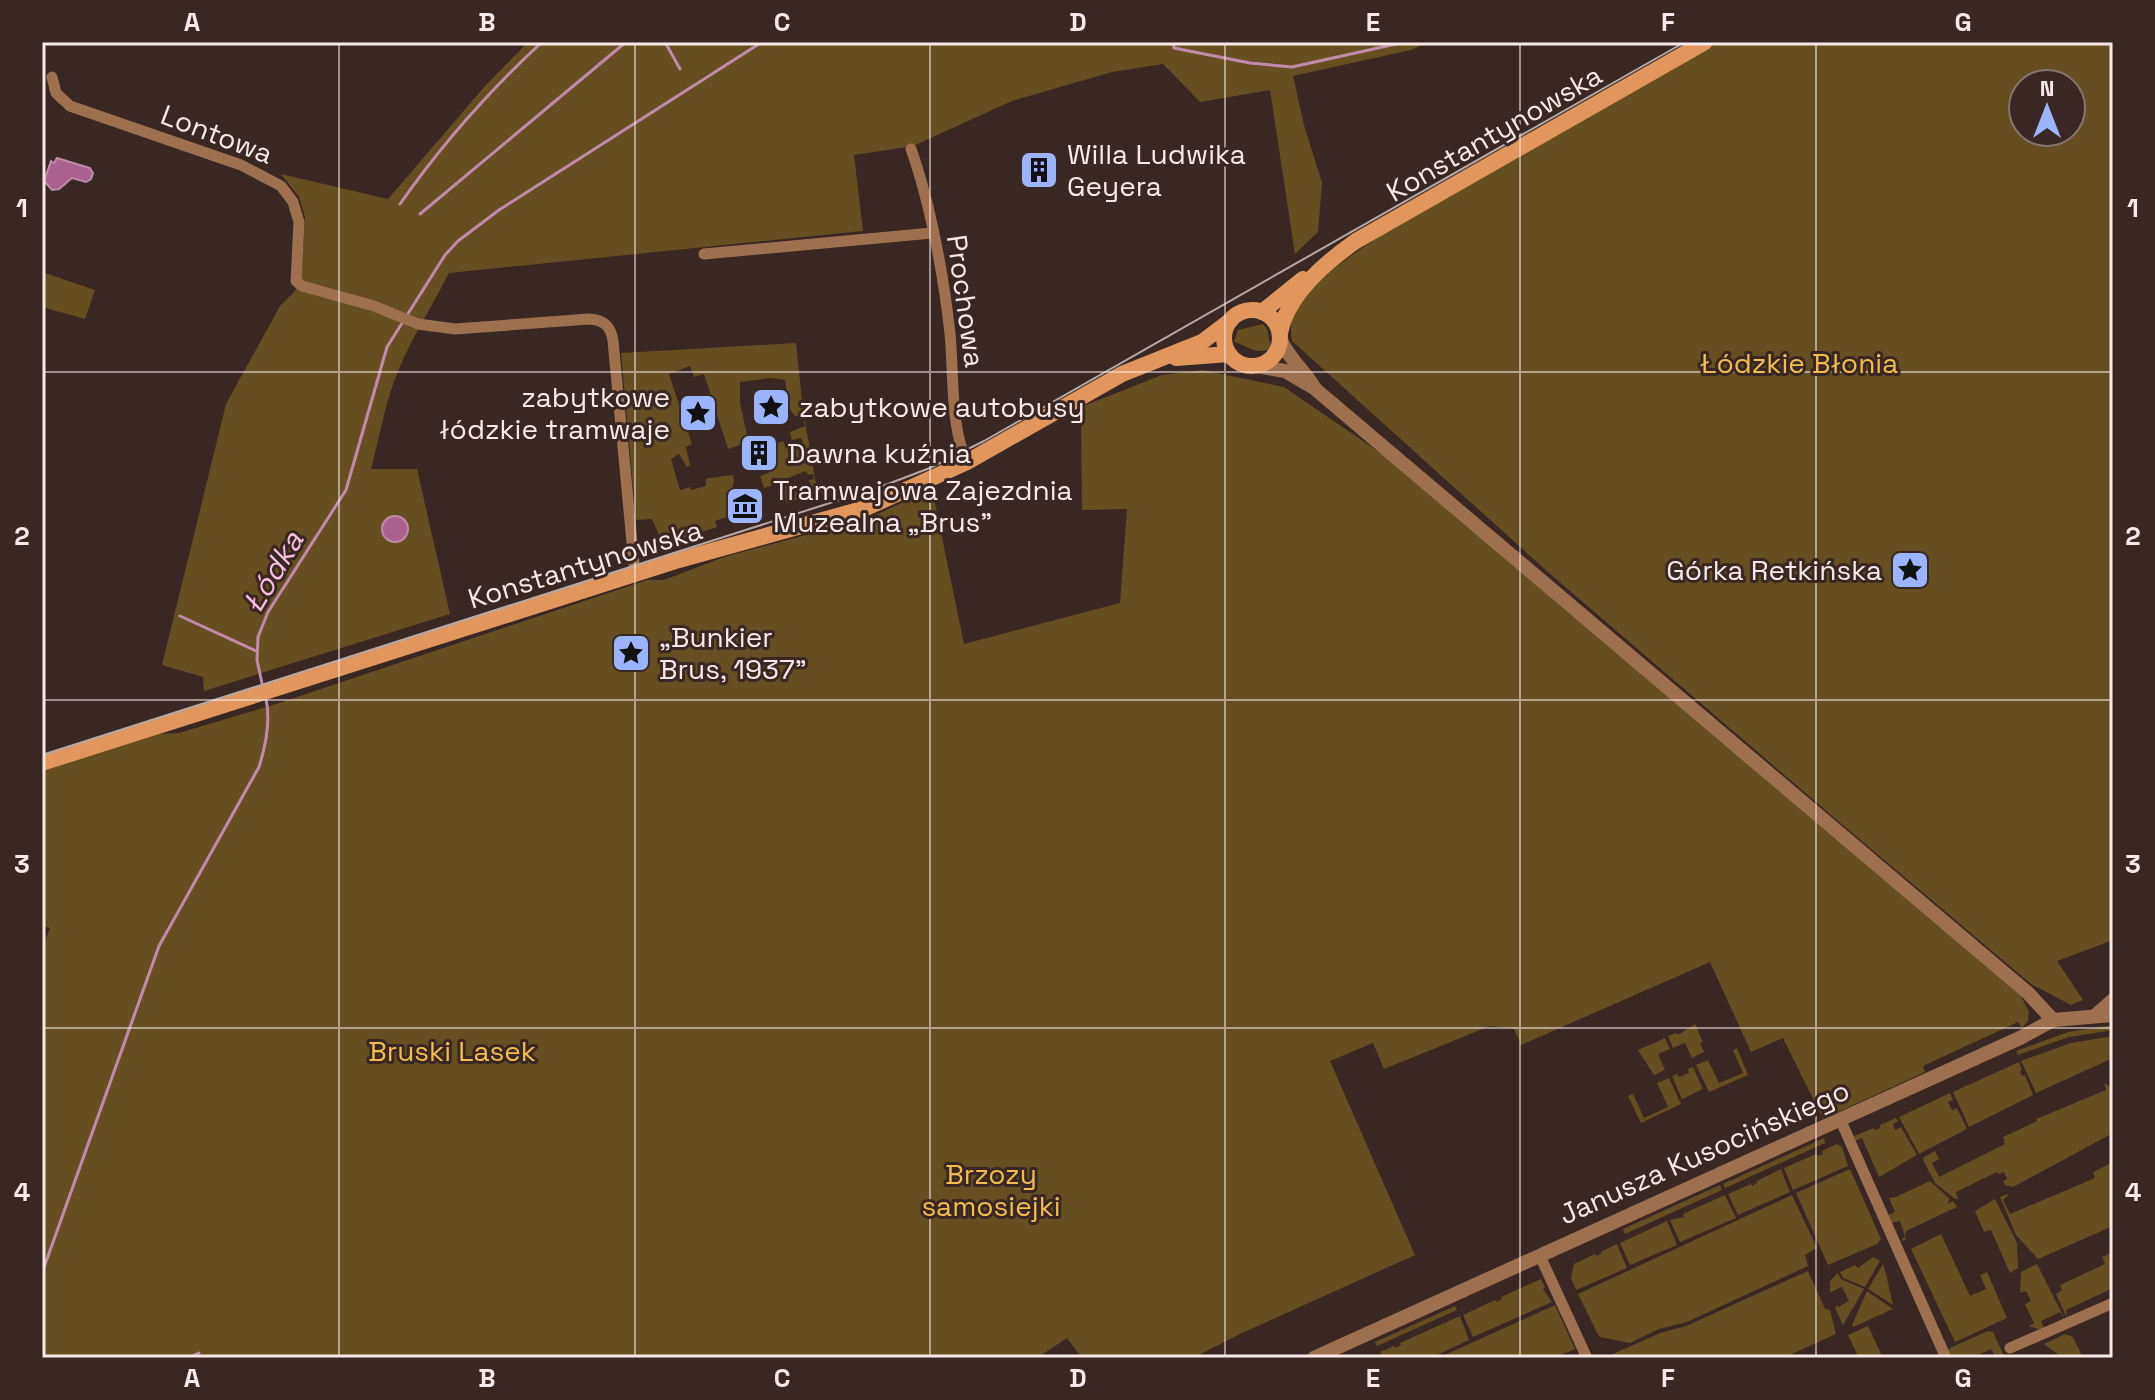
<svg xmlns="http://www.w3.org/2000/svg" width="2155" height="1400" viewBox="0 0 2155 1400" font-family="'Space Grotesk',sans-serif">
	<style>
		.green { fill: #654e1f; fill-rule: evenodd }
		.water { fill: #ab618e; stroke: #c28aa9; stroke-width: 2 }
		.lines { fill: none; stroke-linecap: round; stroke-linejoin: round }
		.stream { stroke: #c28aa9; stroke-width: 3 }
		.minor { stroke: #9f704d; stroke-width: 11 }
		.tertiary { stroke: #9f704d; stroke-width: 14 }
		.secondary { stroke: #e0965c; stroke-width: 16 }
		.tram { stroke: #b6a8a5; stroke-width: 2 }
		.grid { fill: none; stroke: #f6e9e7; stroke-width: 2; stroke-opacity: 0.55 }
		.labels { text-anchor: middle; stroke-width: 6; stroke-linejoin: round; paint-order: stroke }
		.street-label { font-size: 28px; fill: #f6e9e7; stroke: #392723 }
		.poi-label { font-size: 28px; fill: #f6e9e7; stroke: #392723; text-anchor: start }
		.park-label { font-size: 28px; fill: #f4bd4d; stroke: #392723 }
		.water-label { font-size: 30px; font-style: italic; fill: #fbbde1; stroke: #392723 }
		.neatline { fill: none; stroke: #f6e9e7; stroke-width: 3 }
		.grid-label { font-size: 26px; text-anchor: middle; font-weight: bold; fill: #f6e9e7 }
	</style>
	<rect width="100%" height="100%" fill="#392723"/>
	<g class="green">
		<path d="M528,42h901l-18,8 -118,26 11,49 18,58 -4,49 -23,22 -25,-164 -70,12 -37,-38 -51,8 -100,29 -99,45 -59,9 9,76 -414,42c-18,36 -40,68 -54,106 -11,28 -16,61 -24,90h46l33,145 -246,77 -1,-14 -41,-12 64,-261 54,-98 15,-15 7,-27 3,-47 -6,-20 -18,-23 107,25 98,-114z"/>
		<path d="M1720,42h393v898l-56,21 26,39 -12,5 -40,-21 -193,-163 -289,-248 -257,-232c-1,-9 -2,-17 0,-25 9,-30 73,-70 99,-87zM2023,84h48v48h-48z"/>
		<path d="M42,272l53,18 -10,29 -43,-12z"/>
		<path d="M1263,324l4,5 4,19c-15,8 -22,-2 -37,-6l4,-12z"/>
		<path d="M796,343l7,68 15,84 -3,1 -6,-16 5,-1 -1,-5 -5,1 -2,-4 -18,7 4,15 5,-1 3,7 -13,4 -7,-20 -16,5 -4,-12 9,-3 -4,-14 5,-2 -3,-11 16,-5 3,6 17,-5 -2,-4 -9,2 -2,-8 15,-6 -2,-11 -8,1 -6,-8 -4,-28 -14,-2 -31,4v21l8,36 -2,4 -18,6 -23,-72 -2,-3 -9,3 -4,-11 -21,8 23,70 -6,3 4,18 -3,2 -8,-13 -8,5 9,31 10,-3 1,3 15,-4v-7l3,-1 24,-3 1,6 -3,11 12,4 -8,6 3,12 -23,7 2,6 -46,15 -12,-7 -7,-16 -16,1 -15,-167z"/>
		<path d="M1203,370l81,17 120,82 617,527 8,16 -1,9 -6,7 -4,-6 -95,44 2,6 -102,47 -40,-81 -32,14 -41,-90 -189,83 -7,-16 -24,-3 -106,43 -11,-26 -43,18 85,194 -175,79 -47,24h-111l-15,-20 -30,20h-995v-410l8,-20 -8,-2v-155l118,-37 19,-1 97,-29 371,-124h17l60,-23 145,-39 63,-29 32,155 156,-41 7,-94 -45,1 -1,-103 81,-32z"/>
		<path d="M1695,1024l8,18 -3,1 4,9 -12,6 -7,-15 -12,5 -5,-12 8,-3 2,2z"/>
		<path d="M2113,1025v5l-44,7 -51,18 -2,-4 52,-19z"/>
		<path d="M2113,1036v22l-77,35 -15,-32 50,-18z"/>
		<path d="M1665,1038l5,11 -12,5 7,16 -11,5 -16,-25z"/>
		<path d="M1737,1048l11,27 -39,17 -13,-27 12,-5 11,23 24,-10 -10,-23z"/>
		<path d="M2019,1062l3,8 -2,1 2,5 3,-1 8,20 -64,32 -16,-35z"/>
		<path d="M1693,1067l10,22 -21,10 -10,-23 5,-2 2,3 10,-4 -1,-4z"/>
		<path d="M1669,1078l12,26 -40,19 -13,-27 5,-2 11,24 24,-11 -11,-24z"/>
		<path d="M2104,1083l9,5v45l-100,54 -8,-2 -2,-4 4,-2 -3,-7 -5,2 -2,-2 -41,20 2,7h-3l-20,-16 -12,-23 1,-3 11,-6 4,8 -7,4 7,14 66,-33 -2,-7 34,-16 -1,-2 70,-29z"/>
		<path d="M1950,1093l3,7 -5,2 4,8 5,-2 10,21 -48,25 -20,-37z"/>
		<path d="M1896,1118l2,3 -5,3 2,6 6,-3 16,28 -38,22 -17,-39 -7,3 -1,-5 20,-8 1,2 5,-2v-3z"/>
		<path d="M1824,1138l1,5 -100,45 -2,-4z"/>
		<path d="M1837,1144l5,3 6,19 -55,24 -9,-22 32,-14 2,2 5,-2 -1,-3z"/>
		<path d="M2113,1162v64l-75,33 -22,-24 -16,-38 8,-3v2l-5,4 7,14 85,-36 -2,-6z"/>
		<path d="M1781,1169l9,23 -52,23 -10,-21 23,-10 1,2 5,-3v-2z"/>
		<path d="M1850,1169l31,70 -4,5 -49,21 -32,-72z"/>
		<path d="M1930,1181l20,18 -3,5 6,-3 4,6 -51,24 -1,9 -5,1 5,-5 -5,-15 -8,2 -4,-8 7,-3 -6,-14 7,-1z"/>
		<path d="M1720,1185l2,5 -97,44 -2,-5z"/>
		<path d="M1725,1195l11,23 -56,24 -10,-22 14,-3 -1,-3z"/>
		<path d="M1792,1195l25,53 -12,7 3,11 -121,56 -28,7 -29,14 -30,-6 -3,-4 -19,-39z"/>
		<path d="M1995,1199l22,44 1,25 -8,5 -19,-43 -7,2 -9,-21z"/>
		<path d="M1667,1221l10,24 -47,20 -10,-22z"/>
		<path d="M1941,1234l29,62 16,-7 -6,-14 7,-3 20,46 -52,24 -44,-93z"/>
		<path d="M1617,1244l10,24 -51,22 -5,-12 3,-14 21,-10 1,2 5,-2v-2z"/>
		<path d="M2113,1252v36l-47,22 1,8 -11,-24 6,-4 -2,-5 45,-21 -3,-7z"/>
		<path d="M1873,1257l7,4 -15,26 -22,-9 -3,-6 15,-7 3,3z"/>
		<path d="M1883,1264l2,6 8,35 -25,-16z"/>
		<path d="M2037,1264l28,55 -5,-7 -19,9 3,7 -4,2 -11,-4 5,-3 -9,-19 6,-3 -5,-10 -6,2 1,-21z"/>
		<path d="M1808,1271l17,38 5,1 6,24 -53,24h-179l56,-25 26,-7z"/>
		<path d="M1838,1273l3,6 23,10 -21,36 -8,-17 2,-3 1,2 11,-6 -7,-14 -12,5v-11z"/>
		<path d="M1541,1279l4,8 -2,2 9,13 -79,35 -10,-22 32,-15 2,2 5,-3 -1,-2z"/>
		<path d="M1867,1291l26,18 -40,18 -1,-2z"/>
		<path d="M1555,1305l20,44 -21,9h-116z"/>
		<path d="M1455,1306l2,4 -80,36 -2,-4z"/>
		<path d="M1460,1316l9,24 -38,18h-48l-3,-6 14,-6 2,2 5,-3 -1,-2z"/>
		<path d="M1868,1326l15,32h-32l6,-4 -9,-19z"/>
		<path d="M1988,1331l5,1 12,26h-9l-5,-9 -15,7v2h-24l-4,-7 2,-3z"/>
		<path d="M2065,1334l8,3 10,21h-20l-19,-14z"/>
	</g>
	<g class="water">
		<path d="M57,158l33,10 3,5 -2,6 -5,3 -14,-4 -13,11 -7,1 -8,-9 7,-20 3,2z"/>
		<circle cx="395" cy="529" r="13"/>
	</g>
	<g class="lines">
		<g class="stream">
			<path d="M665,42l15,27"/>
			<path d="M1173,42l1,6 76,15 42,4 113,-25"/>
			<path d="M400,204c42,-60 88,-112 142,-162"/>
			<path d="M420,214l206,-172"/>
			<path d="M180,616l76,35"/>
			<path d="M263,688l-6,-28 1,-23 10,-25 78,-122 41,-143 58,-92 13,-14 41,-31 263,-168"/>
			<path d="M42,1273l117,-327 100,-179c7,-22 12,-45 7,-68"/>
			<path d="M188,1358l11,-5"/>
		</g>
		<g class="minor">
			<path d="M52,77l4,16 14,13 171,59 40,21 12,16 6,20 -3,59 6,5 72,20 44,18 37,5 134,-10c16,1 22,8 24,22l22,233"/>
			<path d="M911,149c19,53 33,128 39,185 4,39 0,93 17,128"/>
			<path d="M704,254l228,-21"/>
			<path d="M1840,1119l106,239"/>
			<path d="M1540,1256l47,102"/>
			<path d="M2010,1348l103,-45"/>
		</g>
		<g class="tertiary">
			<path d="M1280,338c7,19 24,32 34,49"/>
			<path d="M1256,366l29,5 29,17 714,605 25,27"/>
			<path d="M2096,1015l17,-15"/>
			<path d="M1314,1358l706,-320 33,-18 60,-5"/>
		</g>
		<g class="secondary">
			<circle cx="1252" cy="338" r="28"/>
			<path d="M1262,312l41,-33"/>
			<path d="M1280,333c7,-38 46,-71 76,-92l349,-199"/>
			<path d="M1176,358l53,-4"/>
			<path d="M42,763l637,-203 187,-52 101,-46 155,-88 80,-32 29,-22"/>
		</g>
		<path class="tram" d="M42,755l838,-268 50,-19 54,-27 701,-399"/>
	</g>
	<path class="grid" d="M339,42v1316M635,42v1316M930,42v1316M1225,42v1316M1520,42v1316M1816,42v1316M42,372h2071M42,700h2071M42,1028h2071"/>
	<defs>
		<g id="building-square" transform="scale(2)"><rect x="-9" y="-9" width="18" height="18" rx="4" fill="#9bb4fd" stroke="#392723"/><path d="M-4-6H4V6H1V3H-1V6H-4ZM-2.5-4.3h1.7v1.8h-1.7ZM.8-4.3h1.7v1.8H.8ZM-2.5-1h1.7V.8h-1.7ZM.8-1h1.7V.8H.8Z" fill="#111"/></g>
		<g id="sight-square" transform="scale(2)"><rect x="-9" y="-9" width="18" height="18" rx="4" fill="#9bb4fd" stroke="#392723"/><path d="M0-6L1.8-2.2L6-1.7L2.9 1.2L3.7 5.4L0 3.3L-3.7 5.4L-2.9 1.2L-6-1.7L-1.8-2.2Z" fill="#111"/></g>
		<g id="museum-square" transform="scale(2)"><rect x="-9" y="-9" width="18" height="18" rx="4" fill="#9bb4fd" stroke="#392723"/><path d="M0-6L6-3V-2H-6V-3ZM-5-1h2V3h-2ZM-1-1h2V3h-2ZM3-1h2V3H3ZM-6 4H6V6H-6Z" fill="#111"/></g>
	</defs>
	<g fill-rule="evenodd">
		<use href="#building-square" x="1039" y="170"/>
		<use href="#sight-square" x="771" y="407"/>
		<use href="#sight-square" x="698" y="413"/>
		<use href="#building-square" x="759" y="453"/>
		<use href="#museum-square" x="745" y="506"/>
		<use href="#sight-square" x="1910" y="570"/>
		<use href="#sight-square" x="631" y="653"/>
	</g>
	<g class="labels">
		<g class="street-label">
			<text transform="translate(1494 133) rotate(-30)" y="10">Konstantynowska</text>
			<text transform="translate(217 134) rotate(21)" y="10">Lontowa</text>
			<text transform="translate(966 301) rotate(82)" y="10">Prochowa</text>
			<text transform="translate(585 564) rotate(-17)" y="10">Konstantynowska</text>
			<text transform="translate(1704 1152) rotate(-24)" y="10">Janusza Kusocińskiego</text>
		</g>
		<g class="poi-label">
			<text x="1067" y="164">Willa Ludwika<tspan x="1067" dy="32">Geyera</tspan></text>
			<text x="670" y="407" text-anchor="end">zabytkowe<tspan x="670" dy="32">łódzkie tramwaje</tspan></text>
			<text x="799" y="417">zabytkowe autobusy</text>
			<text x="787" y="463">Dawna kuźnia</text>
			<text x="773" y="500">Tramwajowa Zajezdnia<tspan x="773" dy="32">Muzealna „Brus”</tspan></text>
			<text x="1882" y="580" text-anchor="end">Górka Retkińska</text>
			<text x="659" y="647">„Bunkier<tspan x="659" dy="32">Brus, 1937”</tspan></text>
		</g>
		<g class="park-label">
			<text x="1799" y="373">Łódzkie Błonia</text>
			<text x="452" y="1061">Bruski Lasek</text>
			<text x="991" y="1184">Brzozy<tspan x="991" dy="32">samosiejki</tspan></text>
		</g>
		<g class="water-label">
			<text transform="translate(273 572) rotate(-59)" y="10">Łódka</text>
		</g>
	</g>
	<rect width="2155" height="1400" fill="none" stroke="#392723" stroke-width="88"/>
	<g transform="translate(2047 108)"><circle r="38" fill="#392723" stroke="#857571" stroke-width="2"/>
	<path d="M0-6L14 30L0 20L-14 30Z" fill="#9bb4fd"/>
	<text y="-12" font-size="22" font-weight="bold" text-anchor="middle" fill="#f6e9e7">N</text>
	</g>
	<rect x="44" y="44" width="2067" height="1312" class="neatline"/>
	<g class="grid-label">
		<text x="192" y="31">A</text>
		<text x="487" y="31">B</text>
		<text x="782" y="31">C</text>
		<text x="1078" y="31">D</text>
		<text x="1373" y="31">E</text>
		<text x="1668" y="31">F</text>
		<text x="1963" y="31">G</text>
		<text x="22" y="217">1</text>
		<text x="2133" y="217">1</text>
		<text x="22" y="545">2</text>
		<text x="2133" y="545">2</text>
		<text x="22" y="873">3</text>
		<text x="2133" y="873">3</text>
		<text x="22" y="1201">4</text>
		<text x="2133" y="1201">4</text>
		<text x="192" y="1387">A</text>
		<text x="487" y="1387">B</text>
		<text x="782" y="1387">C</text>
		<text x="1078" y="1387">D</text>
		<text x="1373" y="1387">E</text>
		<text x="1668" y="1387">F</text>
		<text x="1963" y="1387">G</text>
	</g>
</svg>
